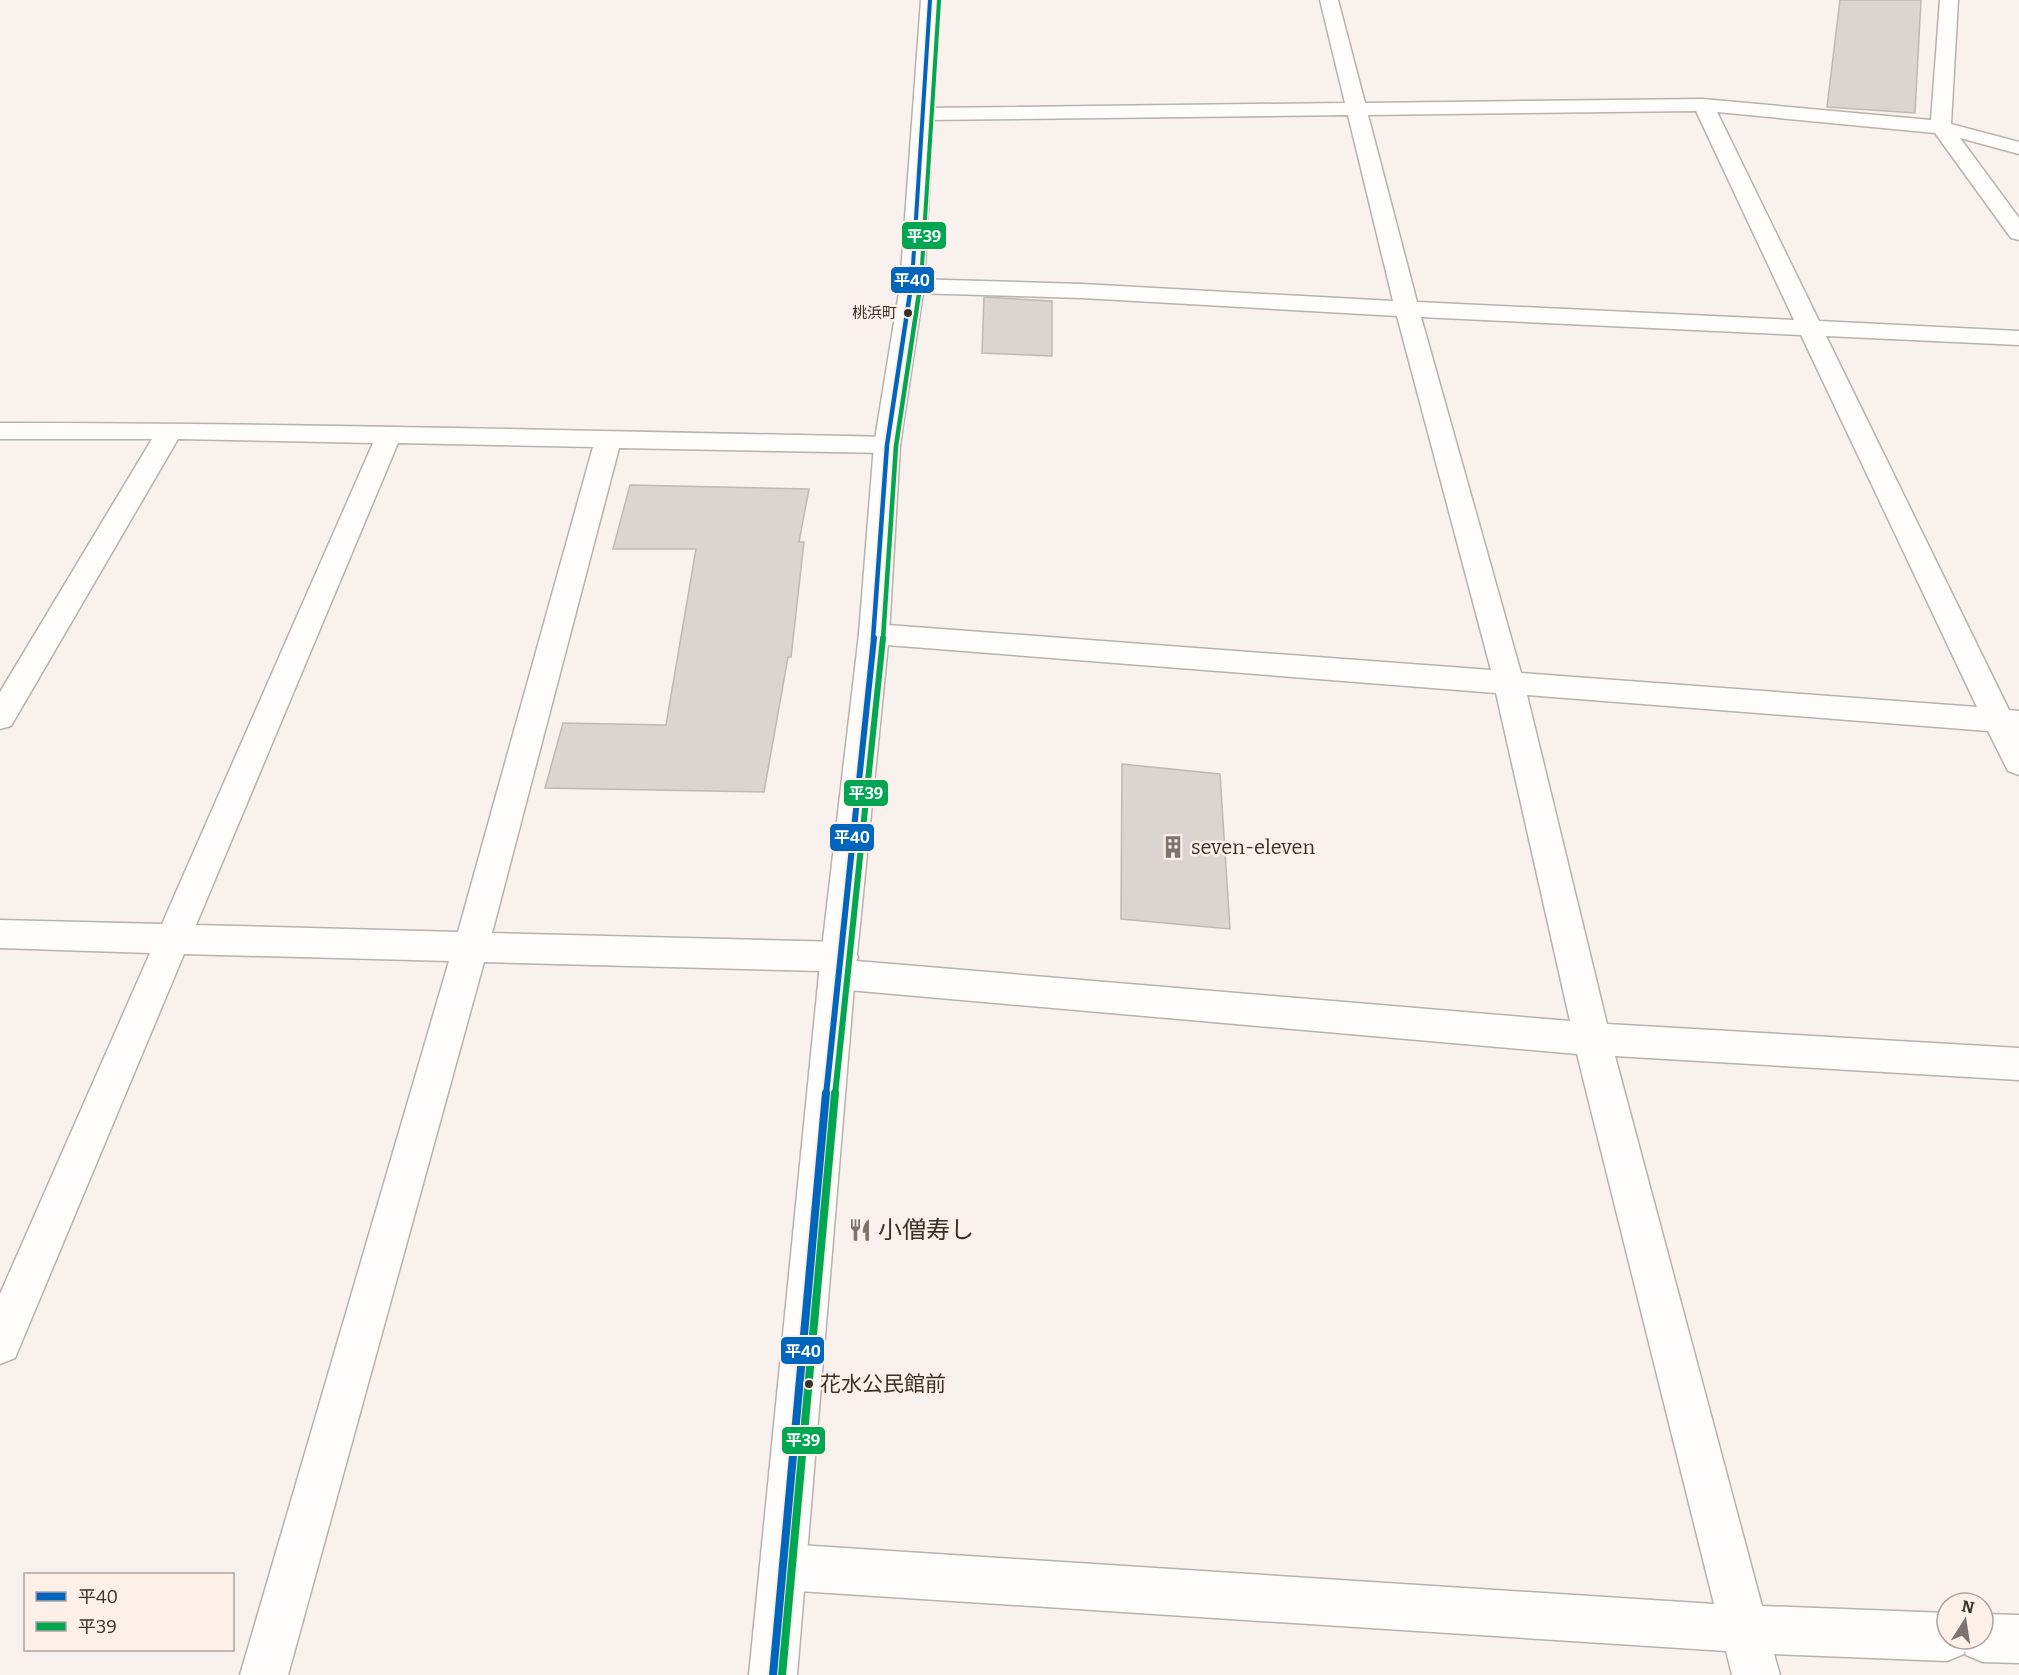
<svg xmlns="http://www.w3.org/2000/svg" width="2019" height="1675" viewBox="0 0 2019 1675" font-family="Bitter,'Noto Sans JP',serif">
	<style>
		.building { fill: #dbd4d0; stroke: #bfb8b5; stroke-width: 1.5 }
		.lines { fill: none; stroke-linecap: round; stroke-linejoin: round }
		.minor-casing { stroke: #b8b1ad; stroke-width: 3 }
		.major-casing { stroke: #b8b1ad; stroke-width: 3 }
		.minor { fill: #fefdfc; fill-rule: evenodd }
		.major { fill: #fefdfc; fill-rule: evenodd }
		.bus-1-far3-casing { stroke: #fdf0e9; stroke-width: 7 }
		.bus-1-far2-casing { stroke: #fdf0e9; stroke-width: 8 }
		.bus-1-far1-casing { stroke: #fdf0e9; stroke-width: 10 }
		.bus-1-casing { stroke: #fdf0e9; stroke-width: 12 }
		.bus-2-far3-casing { stroke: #fdf0e9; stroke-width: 7 }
		.bus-2-far2-casing { stroke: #fdf0e9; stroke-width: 8 }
		.bus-2-far1-casing { stroke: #fdf0e9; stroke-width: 10 }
		.bus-2-casing { stroke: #fdf0e9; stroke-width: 12 }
		.bus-1-far3 { stroke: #0065bd; stroke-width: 4 }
		.bus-1-far2 { stroke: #0065bd; stroke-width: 4.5 }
		.bus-1-far1 { stroke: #0065bd; stroke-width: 6 }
		.bus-1 { stroke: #0065bd; stroke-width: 8 }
		.bus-2-far3 { stroke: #00a651; stroke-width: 4 }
		.bus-2-far2 { stroke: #00a651; stroke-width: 4.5 }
		.bus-2-far1 { stroke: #00a651; stroke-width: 6 }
		.bus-2 { stroke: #00a651; stroke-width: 8 }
		.bus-dot { fill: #37302b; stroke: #fdf0e9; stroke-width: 2 }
		.labels { text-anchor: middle; stroke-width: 5; stroke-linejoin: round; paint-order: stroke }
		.far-bus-label { font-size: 15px; fill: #37302b; stroke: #fdf0e9; text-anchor: end }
		.poi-label { font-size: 20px; fill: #37302b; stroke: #fdf0e9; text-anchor: start }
		.near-bus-label { font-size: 21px; fill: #37302b; stroke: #fdf0e9; text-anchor: start }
		.near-poi-label { font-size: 24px; fill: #37302b; stroke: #fdf0e9; text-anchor: start }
		.line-badge { stroke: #fdf0e9; stroke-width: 2 }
		.badge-label { font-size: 16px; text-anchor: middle; font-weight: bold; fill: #fff }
	</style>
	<rect width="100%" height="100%" fill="#f8f1ee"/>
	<g class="building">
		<path d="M1840,0h81l-6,113 -88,-6z"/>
		<path d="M984,297l68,4v55l-70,-3z"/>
		<path d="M630,485l179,4 -10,53h5l-13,115h-3l-24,135 -219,-4 18,-65 103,2 30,-176h-83z"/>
		<path d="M1122,764l98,10 10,155 -109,-10z"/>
	</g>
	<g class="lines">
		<g class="minor-casing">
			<path id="minor" d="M1320,0h18l27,103 338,-4 228,21 9,-120h18l-7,124 68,18v12l-59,-16 59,80v22l-8,-2 -76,-105 -218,-21 102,209 200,10v14l-193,-9 183,374 10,1v64l-11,-4 -20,-40 -461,-36 80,329 412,24v32l-404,-24 147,550 185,7v26h36v-25l36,1v48l-36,-1 -17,-7 -1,-4 -1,3 -17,7 -173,-7 6,21h-48l-6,-24 -943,-61 -16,-7 -7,-16 7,-16 16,-7 931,60 -137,-550 -740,-65 -13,-4 -5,-11 2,-3 -337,-9 -196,713h-48l209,-714 -265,-7 -169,404 -15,6v-70l150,-341 -150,-5v-28l162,4 211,-481 -195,-4 -167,287 -11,3v-37l152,-253h-152v-16c296,0 591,8 887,14l9,2 4,6 -4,6 -9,2 -268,-5 -127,485 348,9 12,5 6,10 -2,4 714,60 -74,-328 -622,-49 -10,-3 -5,-7 5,-7 10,-3 617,46 -94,-354 -315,-18 -170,-5 -8,-2 -4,-5 4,-5 8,-2 170,5 311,17 -45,-186 -424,5 -7,-2 -3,-4 3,-4 7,-2 421,-5zM1696,111l98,209 -377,-18 -49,-187zM1421,317l380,18 176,372 -456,-34zM398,443l195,4 -135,485 -262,-7z"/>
		</g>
		<g class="major-casing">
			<path id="major" d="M921,0h18l-15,286 -24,159 -11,189 -34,340 -58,701h-48l70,-701 40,-340 15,-189 26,-159z"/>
		</g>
		<use href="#minor" class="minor"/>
		<use href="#major" class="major"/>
		<g class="bus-1-far3-casing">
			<path id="bus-1-far3" d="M912,281l18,-281"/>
		</g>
		<g class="bus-1-far2-casing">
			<path id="bus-1-far2" d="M873,639l14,-194 25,-165"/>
		</g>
		<g class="bus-1-far1-casing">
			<path id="bus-1-far1" d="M826,1095l48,-457"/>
		</g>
		<g class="bus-1-casing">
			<path id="bus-1" d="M773,1675l53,-582"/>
		</g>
		<g class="bus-2-far3-casing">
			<path id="bus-2-far3" d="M921,281l18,-280"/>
		</g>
		<g class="bus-2-far2-casing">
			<path id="bus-2-far2" d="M883,639l13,-193 25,-166"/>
		</g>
		<g class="bus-2-far1-casing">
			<path id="bus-2-far1" d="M835,1095l48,-457"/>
		</g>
		<g class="bus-2-casing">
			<path id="bus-2" d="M782,1675l53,-582"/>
		</g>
		<use href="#bus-1-far3" class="bus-1-far3"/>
		<use href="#bus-1-far2" class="bus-1-far2"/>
		<use href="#bus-1-far1" class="bus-1-far1"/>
		<use href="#bus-1" class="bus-1"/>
		<use href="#bus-2-far3" class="bus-2-far3"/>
		<use href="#bus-2-far2" class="bus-2-far2"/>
		<use href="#bus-2-far1" class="bus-2-far1"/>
		<use href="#bus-2" class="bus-2"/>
	</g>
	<defs>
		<g id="building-bare" transform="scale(1.8)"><path d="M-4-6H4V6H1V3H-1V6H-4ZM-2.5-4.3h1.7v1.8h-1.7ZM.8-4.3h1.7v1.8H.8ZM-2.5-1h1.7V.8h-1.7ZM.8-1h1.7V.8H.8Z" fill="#7b746f" stroke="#fdf0e9" stroke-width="2.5" paint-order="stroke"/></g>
		<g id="restaurant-bare" transform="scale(1.8)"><path d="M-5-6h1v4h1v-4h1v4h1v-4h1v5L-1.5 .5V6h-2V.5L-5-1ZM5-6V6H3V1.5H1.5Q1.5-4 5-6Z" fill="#7b746f" stroke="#fdf0e9" stroke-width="2.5" paint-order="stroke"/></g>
	</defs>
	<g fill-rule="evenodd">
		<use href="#building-bare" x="1173" y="847"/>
		<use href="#restaurant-bare" x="860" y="1230"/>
	</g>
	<g class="bus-dot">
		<circle cx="908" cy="313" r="5"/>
		<circle cx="809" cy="1384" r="5"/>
	</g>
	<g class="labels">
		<g class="far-bus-label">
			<text x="897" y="318">桃浜町</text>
		</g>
		<g class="poi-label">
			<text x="1191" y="854">seven-eleven</text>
		</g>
		<g class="near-bus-label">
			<text x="820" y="1391">花水公民館前</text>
		</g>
		<g class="near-poi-label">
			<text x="878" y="1238">小僧寿し</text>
		</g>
	</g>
	<g class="line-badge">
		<rect x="901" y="221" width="46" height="29" rx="6" fill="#00a651"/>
		<rect x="890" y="266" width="45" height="28" rx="6" fill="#0065bd"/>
		<rect x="843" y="779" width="46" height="28" rx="6" fill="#00a651"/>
		<rect x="829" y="823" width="46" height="29" rx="6" fill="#0065bd"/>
		<rect x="780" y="1336" width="45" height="29" rx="6" fill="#0065bd"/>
		<rect x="781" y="1426" width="45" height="29" rx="6" fill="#00a651"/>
	</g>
	<g class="badge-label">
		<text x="924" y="242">平39</text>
		<text x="912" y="286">平40</text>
		<text x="866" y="799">平39</text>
		<text x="852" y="843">平40</text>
		<text x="803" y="1357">平40</text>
		<text x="803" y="1446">平39</text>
	</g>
	<rect x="24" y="1573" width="210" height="78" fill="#fdf0e9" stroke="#aea39d" stroke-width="1.5"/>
	<rect x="36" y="1592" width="30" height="9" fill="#0065bd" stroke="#aea39d" stroke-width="1.5"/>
	<text x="78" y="1603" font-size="18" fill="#37302b">平40</text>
	<rect x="36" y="1622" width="30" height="9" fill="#00a651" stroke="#aea39d" stroke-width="1.5"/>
	<text x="78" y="1633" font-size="18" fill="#37302b">平39</text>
	<g transform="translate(1965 1621) rotate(12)"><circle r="28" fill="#fdf0e9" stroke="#aea39d" stroke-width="1.5"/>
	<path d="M0-4.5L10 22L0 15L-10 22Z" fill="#7b746f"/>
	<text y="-9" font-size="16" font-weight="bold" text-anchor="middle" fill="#37302b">N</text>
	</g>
</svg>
